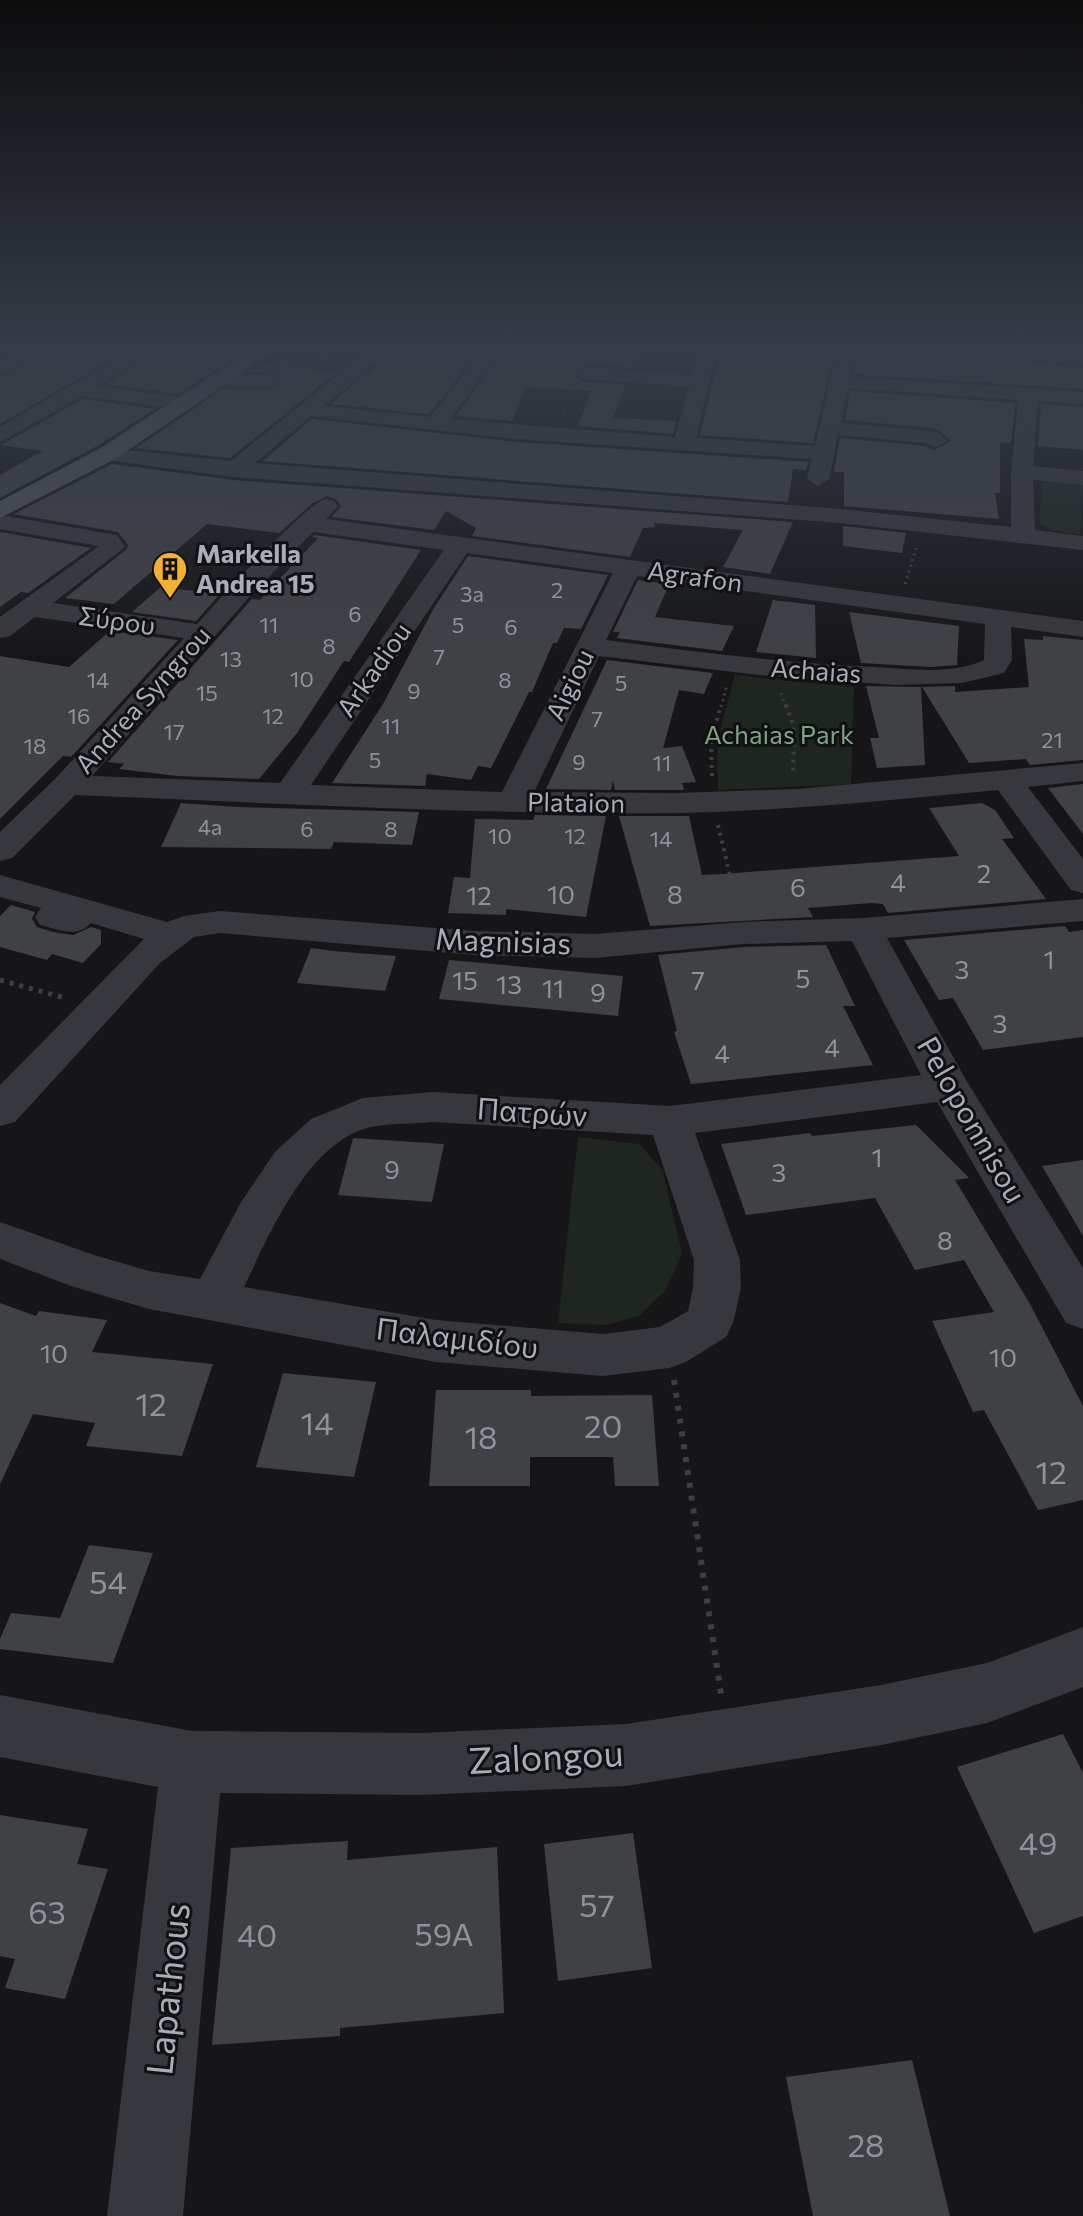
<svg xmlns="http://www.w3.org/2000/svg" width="1083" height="2216" viewBox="0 0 1083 2216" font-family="Commissioner,sans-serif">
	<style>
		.green { fill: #1e261f }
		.building { fill: #404145 }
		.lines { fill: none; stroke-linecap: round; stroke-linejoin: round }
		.minor-tunnel { stroke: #333438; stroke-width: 21; stroke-dasharray: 21 10; stroke-linecap: butt }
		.path-far4 { stroke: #3d3f44; stroke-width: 2; stroke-dasharray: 2 3; stroke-linecap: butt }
		.path-far3 { stroke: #3d3f44; stroke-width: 3; stroke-dasharray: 2 4; stroke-linecap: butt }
		.path-far2 { stroke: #3d3f44; stroke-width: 4; stroke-dasharray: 3 5; stroke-linecap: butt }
		.path-far1 { stroke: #3d3f44; stroke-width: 5; stroke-dasharray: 4 6; stroke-linecap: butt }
		.path { stroke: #3d3f44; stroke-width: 6; stroke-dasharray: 5 8; stroke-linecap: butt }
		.minor { fill: #37383d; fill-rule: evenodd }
		.major { fill: #53555c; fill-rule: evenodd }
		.labels { text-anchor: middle; stroke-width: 6; stroke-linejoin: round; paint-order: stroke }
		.far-number-label { font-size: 22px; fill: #8e929b }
		.far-poi-label { font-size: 26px; font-weight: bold; fill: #a8adb8; stroke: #111113; text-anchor: start }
		.far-street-label { font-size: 26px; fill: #a8adb8; stroke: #111113 }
		.far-park-label { font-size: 26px; fill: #7fa381; stroke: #111113 }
		.number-label { font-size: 26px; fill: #8e929b }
		.street-label { font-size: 30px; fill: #a8adb8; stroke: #111113 }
		.near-number-label { font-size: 32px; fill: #8e929b }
		.near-street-label { font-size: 36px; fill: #a8adb8; stroke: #111113 }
	</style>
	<rect width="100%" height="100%" fill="#161618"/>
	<g class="green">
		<path d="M1048,480l35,3 -3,51 -27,-3 -13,-7 1,-42z"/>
		<path d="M735,675l119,12 -3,97 -133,6 -1,-48z"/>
		<path d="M578,1137l61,7 24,27 19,83 -17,37 -26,25 -33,9 -48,-2z"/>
	</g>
	<g class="building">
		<path d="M56,348h75l-131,76v-45z"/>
		<path d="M162,348h88l-72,46 -71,-10z"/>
		<path d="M398,348h83l-52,66 -98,-10z"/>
		<path d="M506,348l47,3 2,-3h83l-6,19 -47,-3 -13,10 13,8 40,3 -12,33 63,3 -3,13 -95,-8 14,-35 -67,-4 -13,34 -56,-5z"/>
		<path d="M721,348l113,2 -21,93 -113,-8z"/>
		<path d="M866,348h96l12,8 109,12v21l-229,-15 4,-23 7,1z"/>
		<path d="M262,363l75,9 -107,86 -94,-10 87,-59 47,1 20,-14v-5l-10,-6 -16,7h-15z"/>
		<path d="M850,391l165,12 -4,40 -11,-1v51h-5l4,26 -155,-13v-34h-10l6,-34 84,8 11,4 15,-9 -10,-10 -8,-3 -87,-8z"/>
		<path d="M83,399l72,10 -58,37 -97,52v-23l43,-24 -42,-6z"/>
		<path d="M1041,404l42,3v43l-45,-4z"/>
		<path d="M312,419l205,23 291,20 -2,8 -13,-1 -5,33 -525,-41z"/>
		<path d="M112,464l121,16 560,42 -23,52 -47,-7 20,-37 -89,-7 1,4 -12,1 -13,29 -158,-21 4,-8 -30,-17 -12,19 -102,-13 9,-11 -5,-7 -9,-3 -14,7 -34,30 -72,-9 -93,80 -49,-6 62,-49 1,-4 -10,-13 -104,-18z"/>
		<path d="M843,526l63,7 -4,20 -59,-7z"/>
		<path d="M0,532l91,16 -63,45 -7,-1 -21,15z"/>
		<path d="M314,535l107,15 -72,112 -5,-1 -47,72 -38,46 -82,-3 -58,-7 5,-5 -16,-2 144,-163 8,1 58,-62 -6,-1z"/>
		<path d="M468,556l140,19 -27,54 -17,-1 -7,15h-4l-21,49h-3l-38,76 -13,-2 -7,14 -44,-6 -2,12 -93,-3 51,-79 51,-96z"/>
		<path d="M638,580l31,4 -14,33 79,9 -12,25 -105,-13 3,-6h-7z"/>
		<path d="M161,587l59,7 -24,27 -64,-9z"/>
		<path d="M773,600l42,5 1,53 -60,-6z"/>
		<path d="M849,612l110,14 -2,39 -26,2 -70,-4z"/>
		<path d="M110,631l68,9 -107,117 -8,-1 -63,63v-163l69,11z"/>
		<path d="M1043,636l40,4v120l-53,5 -4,-6 -57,4 -47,-76 33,-1v6l74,-5 -5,-48 19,1z"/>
		<path d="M607,660l106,13 -9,21 -25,-4 -16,58 19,-2 14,36 -14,1 2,7h-69l-2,-10 -2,10 -65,-1z"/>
		<path d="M866,686l55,1 4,78 -48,3 -7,-30h9z"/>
		<path d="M1083,784v50l-35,-46z"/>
		<path d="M181,803l57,4 181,5 -7,33 -78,-3 -3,7 -170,-2z"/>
		<path d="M982,803l13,7 19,28 -12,1 44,60 -158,14 -5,-9 -12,-1 -63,5 5,9 -163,9 -31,-110h70l13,59 21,-1 236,-18 -30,-48z"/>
		<path d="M535,815l71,1 -20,101 -80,-8v6l-58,-2 6,-36 16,1 5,-59 58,1z"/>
		<path d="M11,905l24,7 -3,7 5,8 16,5 20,3 18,-8 10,3v14l-18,19 -31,-9 -5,6 -47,-13v-31z"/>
		<path d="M1065,926l4,6 14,-2v107l-100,13 -30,-52 -14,2 -35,-60z"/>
		<path d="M826,945l29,61h-12l30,59 -182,19 -17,-52 3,-1 -19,-76 85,-8z"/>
		<path d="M311,948l22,3 63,5 -11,35 -88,-8z"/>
		<path d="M449,960l174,16 -5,40 -179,-17z"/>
		<path d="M916,1125l53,53 -14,2 75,124 53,102v94l-45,10 -54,-100 -11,2 -41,-91 62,-9 -30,-52 -49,10 -40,-72 -129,17 -25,-71 89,-11 2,3z"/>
		<path d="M353,1138l91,6 -12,58 -94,-7z"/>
		<path d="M1083,1160v76l-41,-70z"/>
		<path d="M0,1303l36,13 3,-5 68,9 -15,32 121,12 -31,92 -96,-10 9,-23 -62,-9 -33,70z"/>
		<path d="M283,1373l93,9 -22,95 -98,-10z"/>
		<path d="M436,1390h95v6l121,-1 7,91h-44l-2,-29h-83v29h-101z"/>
		<path d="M89,1545l64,8 -40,110 -113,-14v-10l11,-26 49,5z"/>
		<path d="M1063,1734l20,39v143l-49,17 -77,-166z"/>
		<path d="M0,1815l88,14 -11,35 31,5 -43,130 -60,-11 10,-29 -15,-3z"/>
		<path d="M633,1833l19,135 -94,13 -14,-137z"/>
		<path d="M348,1841l-1,19 150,-13 7,166 -164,15v8l-128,9 19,-197z"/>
		<path d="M912,2060l38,156h-137l-27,-139z"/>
	</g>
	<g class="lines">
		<path class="minor-tunnel" d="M278,374l12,-8"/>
		<g class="path-far4">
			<path d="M301,357l31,3"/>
			<path d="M731,358l90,5"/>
			<path d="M509,364l54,4"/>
			<path d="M563,413l12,-23"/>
			<path d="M960,445l38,4"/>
			<path d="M102,485l144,22"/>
		</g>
		<g class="path-far3">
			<path d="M232,505l50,7"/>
			<path d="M905,584l11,-36"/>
			<path d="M985,692l10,15"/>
			<path d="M781,693l5,14"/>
			<path d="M721,707l6,-23"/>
		</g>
		<g class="path-far2">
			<path d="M786,705l8,22 -1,46"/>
			<path d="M993,705l32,49"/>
			<path d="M712,776l-1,-34 10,-37"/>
			<path d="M718,825l20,84"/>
		</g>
		<path class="path-far1" d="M0,980l65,18"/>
		<path class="path" d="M674,1380l47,314"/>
		<g class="minor">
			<path d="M30,348h23l-53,28v-13z"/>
			<path d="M137,348h22l-61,38 86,12 7,2 3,4 -3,4 -7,2 -102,-14 -82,46v-15z"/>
			<path d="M371,348h20l-67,58 106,11 55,-69h18l-53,71 225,18 14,-50 -104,-8 -10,-6 10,-6 107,8 7,-27h18l-21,90 119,8 23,-98h18l-6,29 233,15v12l-45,-3 -5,65 50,5v14l-50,-5 2,50 48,6v14l-243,-27 -607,-46 -126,-17 -11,-6 11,-6 124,13zM848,388l170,12 -7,72v55l-171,-18 -585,-46 56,-47 206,23 295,20 -5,20 11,7 11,-7 9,-44 87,8 11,4 11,-6 -9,-8 -7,-2 -90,-8z"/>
			<path d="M965,348h63l55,5v12l-109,-12z"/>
			<path d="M278,368l10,6 -12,11 -7,2 -46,-1 -10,-6 10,-6 42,1z"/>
			<path d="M326,499l8,2 4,5 -12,13 757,102v16l-72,-10 1,33 -8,13 -42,10 -68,2 -135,-10 -160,-19 -65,136 143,1 121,-4 285,-26v18l-55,6 55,72v34l-12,-3 -73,-100c-107,10 -214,21 -322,23 -200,2 -401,-10 -601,-18l-63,63 -12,3v-29l56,-54 128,-140 -149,-21 -25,19 -10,2v-21l99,-71 -99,-17v-14l117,20 8,12 -72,56 144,21c20,-22 108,-120 129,-125zM313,532l131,18 -164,233 -188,-7 159,-181zM467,553l146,20 -111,219 -191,-7zM637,576l348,48 -1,36c-31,15 -75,9 -109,7 -90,-4 -179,-15 -269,-27z"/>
			<path d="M0,875l167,47 17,-6 36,-5 254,20 121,3 148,-12 121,-4 219,-19v22l-196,17 79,142 117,188v61l-17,-6 -129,-221 -242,31 45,127 1,28 -8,35 -7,14 -40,25 -17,6 -66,8 -167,-14 -287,-53 -78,-23 -71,-27v-37l94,33 55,16 51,8 41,-77 34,-50 36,-33 52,-21 70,-6 237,14 251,-31 -69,-134 -109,3 -148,14 -121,-3 -254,-22 -26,4 -34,26 -145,159 -15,4v-41l144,-146 -53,-16c-15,16 -33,6 -51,2l-5,-8 6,-9 -41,-11zM433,1122l220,13 41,125 -1,28 -5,23 -28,16 -57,7 -167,-14 -192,-33c25,-52 64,-146 127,-160 20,-4 42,-3 62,-5z"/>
			<path d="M1083,1627v60l-96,36 -106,22 -255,41 -206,9 -200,-2 -37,423h-76l51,-429 -158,-30v-62l192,36 228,2 206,-9 255,-39 106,-22z"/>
		</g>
		<path class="major" d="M255,348h23l-163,111 -115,59v-17l99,-52z"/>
	</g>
	<linearGradient id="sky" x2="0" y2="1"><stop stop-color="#0c0c0d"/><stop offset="0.53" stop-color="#363c48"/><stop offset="1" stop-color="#363c48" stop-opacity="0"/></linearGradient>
	<rect width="1083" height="658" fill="url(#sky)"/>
	<defs>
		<g id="building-pin" transform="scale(1.8)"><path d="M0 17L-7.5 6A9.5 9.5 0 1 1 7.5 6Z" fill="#f2b134" stroke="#111113"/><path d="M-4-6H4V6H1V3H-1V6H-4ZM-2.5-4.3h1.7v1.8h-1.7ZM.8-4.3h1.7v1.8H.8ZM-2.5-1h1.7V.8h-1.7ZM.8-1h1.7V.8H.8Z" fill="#111"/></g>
	</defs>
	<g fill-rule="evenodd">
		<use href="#building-pin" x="170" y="569"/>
	</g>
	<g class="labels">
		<g class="far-number-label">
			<text x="557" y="598">2</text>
			<text x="472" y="602">3a</text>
			<text x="355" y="622">6</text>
			<text x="269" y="633">11</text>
			<text x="458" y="633">5</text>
			<text x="511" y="635">6</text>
			<text x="329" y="654">8</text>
			<text x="439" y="665">7</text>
			<text x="231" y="667">13</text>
			<text x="302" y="687">10</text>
			<text x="98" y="688">14</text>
			<text x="505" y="688">8</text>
			<text x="621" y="691">5</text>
			<text x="414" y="699">9</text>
			<text x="207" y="701">15</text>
			<text x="79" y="724">16</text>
			<text x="273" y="724">12</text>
			<text x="597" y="727">7</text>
			<text x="391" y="734">11</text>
			<text x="174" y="740">17</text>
			<text x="1052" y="748">21</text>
			<text x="35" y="754">18</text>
			<text x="375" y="768">5</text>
			<text x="579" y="770">9</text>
			<text x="662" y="771">11</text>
			<text x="210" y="835">4a</text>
			<text x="307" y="837">6</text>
			<text x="391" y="837">8</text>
			<text x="500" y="844">10</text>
			<text x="575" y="844">12</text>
			<text x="661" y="847">14</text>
		</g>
		<g class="far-poi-label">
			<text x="196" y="563">Markella<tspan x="196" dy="30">Andrea 15</tspan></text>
		</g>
		<g class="far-street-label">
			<text transform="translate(695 577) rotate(8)" y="9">Agrafon</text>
			<text transform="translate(117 621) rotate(8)" y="9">Σύρου</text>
			<text transform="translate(374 670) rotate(-55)" y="9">Arkadiou</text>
			<text transform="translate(816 671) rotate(4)" y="9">Achaias</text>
			<text transform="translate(570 685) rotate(-64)" y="9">Aigiou</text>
			<text transform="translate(143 700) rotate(-48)" y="9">Andrea Syngrou</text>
			<text transform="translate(576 803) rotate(1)" y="9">Plataion</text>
		</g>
		<g class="far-park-label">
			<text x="779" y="744">Achaias Park</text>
		</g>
		<g class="number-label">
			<text x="984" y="883">2</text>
			<text x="898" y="892">4</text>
			<text x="798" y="897">6</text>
			<text x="561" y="904">10</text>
			<text x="675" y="904">8</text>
			<text x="479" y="905">12</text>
			<text x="1049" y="969">1</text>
			<text x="962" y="979">3</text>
			<text x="803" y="988">5</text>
			<text x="465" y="990">15</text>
			<text x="698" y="990">7</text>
			<text x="509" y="994">13</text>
			<text x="553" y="998">11</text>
			<text x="598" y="1002">9</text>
			<text x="1000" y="1033">3</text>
			<text x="832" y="1057">4</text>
			<text x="722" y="1063">4</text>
			<text x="877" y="1167">1</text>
			<text x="392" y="1179">9</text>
			<text x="779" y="1182">3</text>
			<text x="945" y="1250">8</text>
			<text x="54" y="1363">10</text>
			<text x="1003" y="1367">10</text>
		</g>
		<g class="street-label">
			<text transform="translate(503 942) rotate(2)" y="10">Magnisias</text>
			<text transform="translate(532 1113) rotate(4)" y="10">Πατρών</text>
			<text transform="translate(971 1120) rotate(60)" y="10">Peloponnisou</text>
			<text transform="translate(457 1339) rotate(7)" y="10">Παλαμιδίου</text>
		</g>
		<g class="near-number-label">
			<text x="151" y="1416">12</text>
			<text x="317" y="1435">14</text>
			<text x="603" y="1438">20</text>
			<text x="481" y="1449">18</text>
			<text x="1051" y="1484">12</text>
			<text x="108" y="1594">54</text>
			<text x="1038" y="1855">49</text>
			<text x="597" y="1917">57</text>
			<text x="47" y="1924">63</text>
			<text x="444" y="1946">59A</text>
			<text x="257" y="1947">40</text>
			<text x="866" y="2157">28</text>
		</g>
		<g class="near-street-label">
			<text transform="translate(546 1757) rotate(-3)" y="13">Zalongou</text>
			<text transform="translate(168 1989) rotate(-84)" y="13">Lapathous</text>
		</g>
	</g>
</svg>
